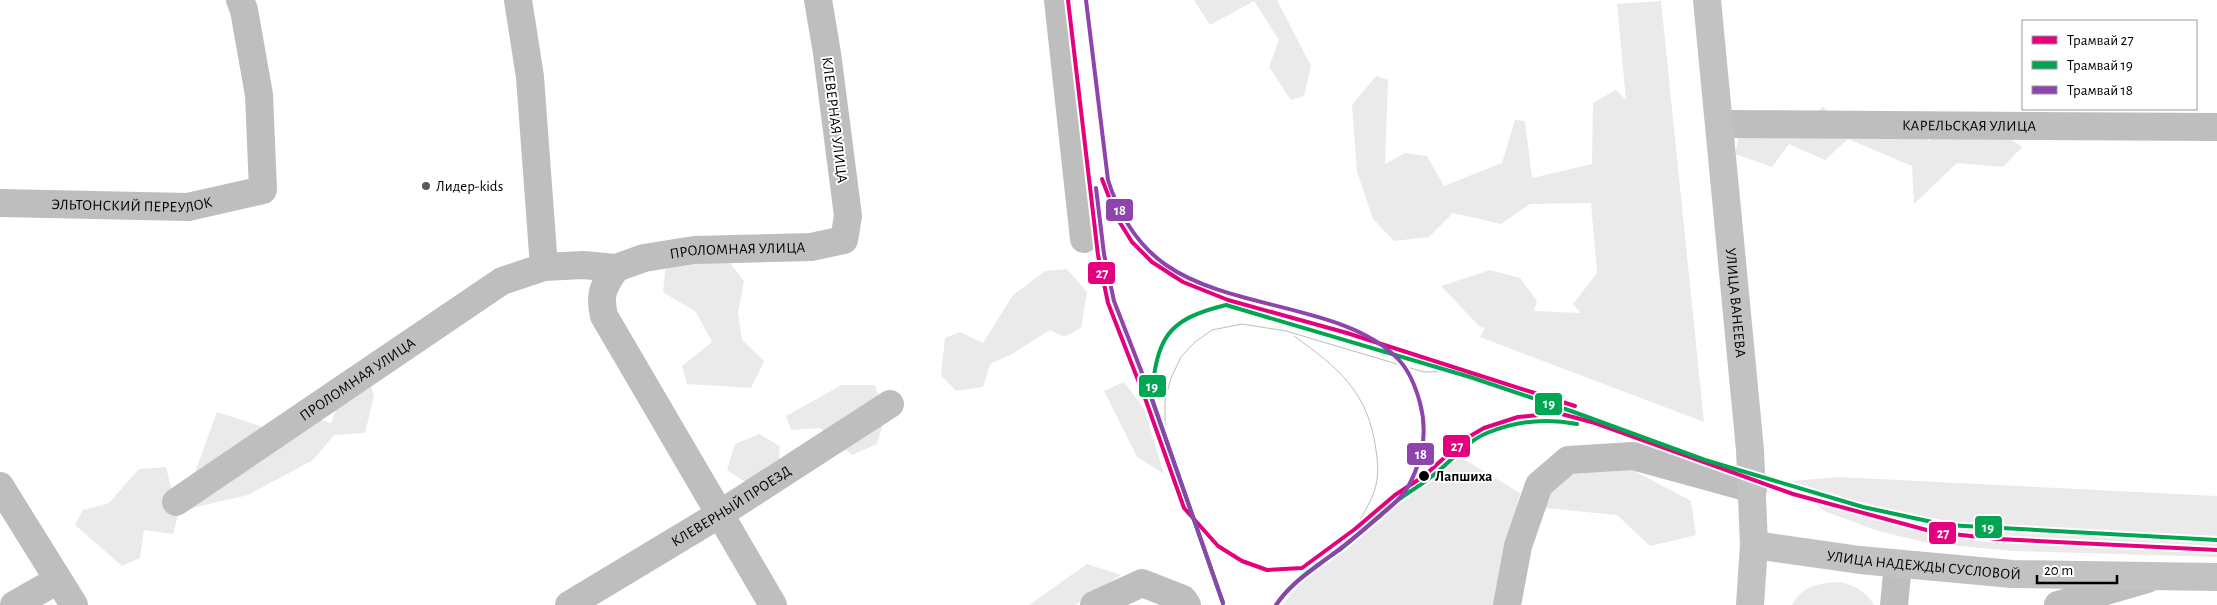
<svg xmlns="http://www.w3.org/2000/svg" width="2217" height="605" viewBox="0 0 2217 605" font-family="'Alegreya Sans',sans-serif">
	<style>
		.green { fill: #eaeaea }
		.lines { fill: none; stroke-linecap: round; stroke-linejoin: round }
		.street { stroke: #bebebe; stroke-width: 28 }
		.secondary { stroke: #c2c2c2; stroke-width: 28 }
		.tram { stroke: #bdbdbd; stroke-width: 1 }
		.tram-1-casing { stroke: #fff; stroke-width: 8 }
		.tram-2-casing { stroke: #fff; stroke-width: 8 }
		.tram-3-casing { stroke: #fff; stroke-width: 8 }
		.tram-1 { stroke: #e5007d; stroke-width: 4 }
		.tram-2 { stroke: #00a651; stroke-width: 4 }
		.tram-3 { stroke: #8e44ad; stroke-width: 4 }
		.poi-dot { fill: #595959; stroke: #fff; stroke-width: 2 }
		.stop-dot { fill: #000; stroke: #fff; stroke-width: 2 }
		.labels { text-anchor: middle; stroke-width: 4; stroke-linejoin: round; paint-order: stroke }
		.street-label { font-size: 15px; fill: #000; stroke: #fff }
		.poi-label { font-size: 15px; fill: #000; stroke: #fff; text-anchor: start }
		.stop-label { font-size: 15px; font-weight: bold; fill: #000; stroke: #fff; text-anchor: start }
		.line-badge { stroke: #fff; stroke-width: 2 }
		.badge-label { font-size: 14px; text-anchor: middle; font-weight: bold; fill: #fff }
	</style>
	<rect width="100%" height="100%" fill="#fff"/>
	<g class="green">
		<path d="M1194,0h83l34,66 -7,30 -13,4 -22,-33 10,-27 -25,-39 -44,24z"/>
		<path d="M1661,1l43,421 -224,-85 5,-9 -5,-1 -39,-41 49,-16 30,8 17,23 -3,10 47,2 -8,-9 24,-31 -6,-70 -61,1 -29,20 -48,-11 -24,24 -35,4 -21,-22 -16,-47 -5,-67 24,-29 12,4 -3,84 20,-11 22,3 17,30 58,-23 13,-43 10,1 7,57 60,-14 1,-61 23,-13 10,10 -9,-96z"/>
		<path d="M1823,107l33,28 50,-13 23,19 45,-29 48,35 -19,20 -46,-4 -43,41 -2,-38 -64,-27 -23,21 -36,-16 -17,23 -37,-13 5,-23 47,3z"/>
		<path d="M716,245l28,36 -6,32 4,27 22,21 -13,27 -64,-4 -5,-18 30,-24 -16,-30 -33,-20 3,-29z"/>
		<path d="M1067,269l20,23 -6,36 -17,9 -14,-7 -38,24 -22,10 -7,23 -27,4 -15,-16 4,-37 15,-6 23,11 30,-48 32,-24z"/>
		<path d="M363,364l11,32 -9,37 -31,2 -21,25 -65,35 -69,16 -6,23 -29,-4 -4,28 -18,8 -47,-41 8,-15 26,-7 30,-34 27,-2 7,29 17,-10 27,-74 50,16 25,-17 39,12 20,-53z"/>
		<path d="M1124,382l20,27 20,65 -27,-17 -33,-66z"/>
		<path d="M842,385h33l10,33 -8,26 -25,11 -32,-27 -29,2 -5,-14z"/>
		<path d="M759,434l21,12 -2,24 -25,17 -26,-17 8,-26z"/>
		<path d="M1460,457l60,36 -24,112h-214l34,-39z"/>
		<path d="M1623,465l68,36 5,34 -46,11 -33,-31 -82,-8 34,-37z"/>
		<path d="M1838,477l379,19v61l-204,-6 -85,-8 -50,-12 -54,-20 -32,-30z"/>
		<path d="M1087,564l34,11 -46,30h-46z"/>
		<path d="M1840,582c15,4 26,9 34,23h-82c11,-20 27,-22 48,-23z"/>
	</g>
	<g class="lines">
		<g class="street">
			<path d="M518,0l12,77 14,190"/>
			<path d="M1058,0l26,239"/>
			<path id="s1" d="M1720,124l497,3"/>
			<path id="s2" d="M0,203l188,4 75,-17 -4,-95 -15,-85 -4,-10"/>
			<path d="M616,268c-13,19 -17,26 -12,48l169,289"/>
			<path d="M0,486l74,119"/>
			<path id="s3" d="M176,502l326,-221 42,-14 39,-2 33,3 28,-10 50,-8 117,-3 33,-7 4,-24 -21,-163 -9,-53"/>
			<path d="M14,605l44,-25"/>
			<path id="s4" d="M569,605l151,-91 170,-110"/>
			<path d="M1094,605l48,-22 41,16 4,6"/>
			<path d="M1507,605l11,-59 21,-61 29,-25 65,-4 120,33"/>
			<path d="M1894,605l4,-41"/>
			<path d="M2058,605l89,-26"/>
		</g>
		<g class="secondary">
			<path id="s5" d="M1707,0l43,450 4,95 -4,60"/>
			<path id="s6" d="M1754,545l106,15 152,14 205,3"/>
		</g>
		<g class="tram">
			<path d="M1294,336c46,33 74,56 82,114 2,13 3,28 -2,42 -4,12 -13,25 -19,37"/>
			<path d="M1165,458v-59l6,-21 10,-21 14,-15 17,-12 30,-6 44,7 138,41 48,-1"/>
		</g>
		<g class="tram-1-casing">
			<g id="tram-1">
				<path d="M1068,0l30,255 10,48 37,95 39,110 34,38 24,15 25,9 35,-2 53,-39 40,-34 29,-19 41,-37 19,-11 34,-11 40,-4 37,10 198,71 141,38 64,7 219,11"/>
				<path d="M1102,179l15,39 15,24 20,20 31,20 45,18 119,33 228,73"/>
			</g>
		</g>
		<g class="tram-2-casing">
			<g id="tram-2">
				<path d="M1223,603l-72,-206c7,-59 14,-77 75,-92l244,72 101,34 134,49 158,47 83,18 271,15"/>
				<path d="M1276,605c17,-25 42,-40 66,-57 19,-15 36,-32 55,-47 11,-9 23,-15 34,-24 19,-14 34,-35 56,-44 29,-12 60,-15 90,-9"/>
			</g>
		</g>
		<g class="tram-3-casing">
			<g id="tram-3">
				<path d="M1086,0l22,180c11,35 28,64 58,85 66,46 181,39 233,95 11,12 17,28 21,43 8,29 2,58 -12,84 -8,13 -18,20 -29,30 -16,13 -32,27 -50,40 -19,15 -39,27 -53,48"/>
				<path d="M1096,188l8,66 10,47 37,95 72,207"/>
			</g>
		</g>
		<use href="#tram-1" class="tram-1"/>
		<use href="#tram-2" class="tram-2"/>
		<use href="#tram-3" class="tram-3"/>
	</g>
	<circle class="poi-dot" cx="426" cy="186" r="5"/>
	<circle class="stop-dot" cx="1424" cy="476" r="6"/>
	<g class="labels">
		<g class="street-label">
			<text transform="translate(835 120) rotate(83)" y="5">КЛЕВЕРНАЯ УЛИЦА</text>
			<text dy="5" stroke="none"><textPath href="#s1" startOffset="249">КАРЕЛЬСКАЯ УЛИЦА</textPath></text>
			<text dy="5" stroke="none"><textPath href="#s2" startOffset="132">ЭЛЬТОНСКИЙ ПЕРЕУЛОК</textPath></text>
			<text dy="5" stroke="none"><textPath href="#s3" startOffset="634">ПРОЛОМНАЯ УЛИЦА</textPath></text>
			<text dy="5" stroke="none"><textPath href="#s5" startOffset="304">УЛИЦА ВАНЕЕВА</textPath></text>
			<text dy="5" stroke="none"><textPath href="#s3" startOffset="219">ПРОЛОМНАЯ УЛИЦА</textPath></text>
			<text dy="5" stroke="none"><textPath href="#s4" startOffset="190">КЛЕВЕРНЫЙ ПРОЕЗД</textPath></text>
			<text dy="5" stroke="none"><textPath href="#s6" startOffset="171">УЛИЦА НАДЕЖДЫ СУСЛОВОЙ</textPath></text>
		</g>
		<g class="poi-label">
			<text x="436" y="191">Лидер-kids</text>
		</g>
		<g class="stop-label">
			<text x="1435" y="481">Лапшиха</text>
		</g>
	</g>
	<g class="line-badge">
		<rect x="1105" y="198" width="29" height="24" rx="5" fill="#8e44ad"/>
		<rect x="1087" y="261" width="29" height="24" rx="5" fill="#e5007d"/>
		<rect x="1138" y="374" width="29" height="24" rx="5" fill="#00a651"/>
		<rect x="1534" y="392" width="29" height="24" rx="5" fill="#00a651"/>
		<rect x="1442" y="434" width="29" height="24" rx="5" fill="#e5007d"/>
		<rect x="1406" y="442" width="29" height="24" rx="5" fill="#8e44ad"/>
		<rect x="1974" y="515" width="29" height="24" rx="5" fill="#00a651"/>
		<rect x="1928" y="521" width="29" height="24" rx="5" fill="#e5007d"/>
	</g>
	<g class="badge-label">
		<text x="1120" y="215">18</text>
		<text x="1102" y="278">27</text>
		<text x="1152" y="391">19</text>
		<text x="1549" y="408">19</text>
		<text x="1457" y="451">27</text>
		<text x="1421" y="459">18</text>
		<text x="1988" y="532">19</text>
		<text x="1943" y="538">27</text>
	</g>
	<rect x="2022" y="20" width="175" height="90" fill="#ffffff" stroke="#999999"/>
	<rect x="2032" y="36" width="25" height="8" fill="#e5007d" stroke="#999999"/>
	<text x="2067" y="45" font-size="15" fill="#000000">Трамвай 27</text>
	<rect x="2032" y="61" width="25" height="8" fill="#00a651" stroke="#999999"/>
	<text x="2067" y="70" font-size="15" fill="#000000">Трамвай 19</text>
	<rect x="2032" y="86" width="25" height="8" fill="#8e44ad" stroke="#999999"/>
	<text x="2067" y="95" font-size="15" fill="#000000">Трамвай 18</text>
	<path d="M2037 575v8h80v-8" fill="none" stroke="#000000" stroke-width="2.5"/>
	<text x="2044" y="575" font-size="15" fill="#000000" stroke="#ffffff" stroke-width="4" paint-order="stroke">20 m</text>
</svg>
